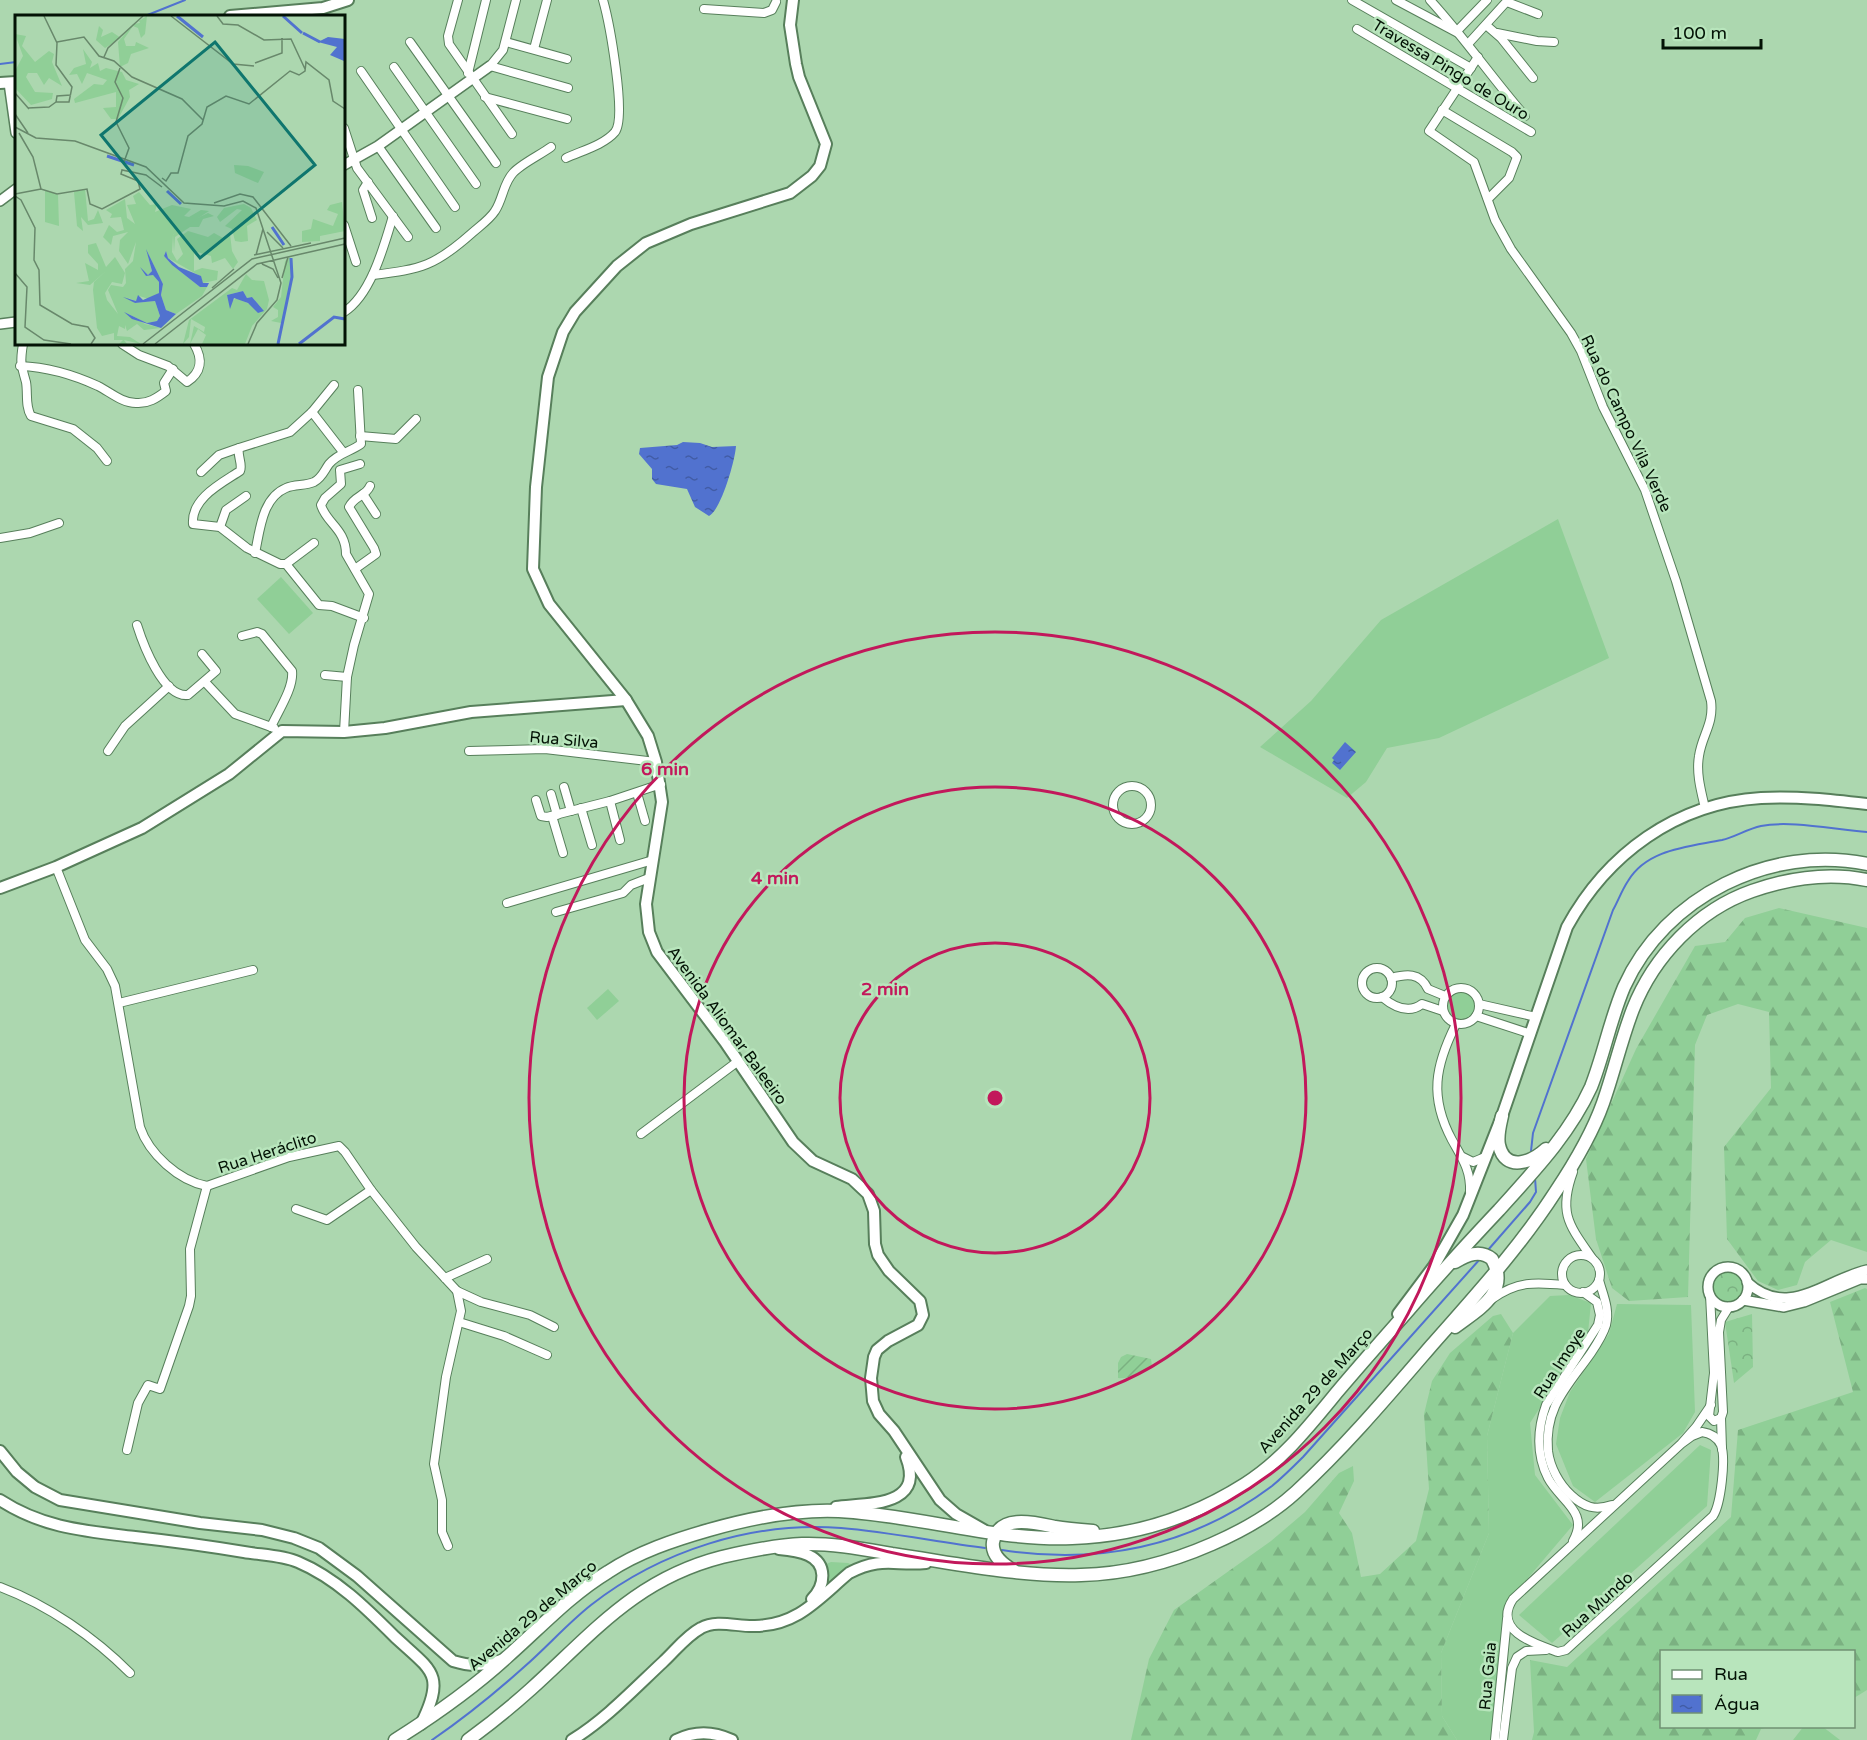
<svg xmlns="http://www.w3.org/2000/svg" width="1867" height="1740" viewBox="0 0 1867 1740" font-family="'Varela Round',sans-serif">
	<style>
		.grass { fill: #90cf97 }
		.forest { fill: url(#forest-firs) }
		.park { fill: url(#park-crowns) }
		.garden { fill: url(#garden-furrows) }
		.water { fill: url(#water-ripples) }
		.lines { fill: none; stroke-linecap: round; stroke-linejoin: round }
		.stream { stroke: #5172cf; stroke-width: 2 }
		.minor-casing { stroke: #577f5b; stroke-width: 10 }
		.tertiary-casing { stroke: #577f5b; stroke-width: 12 }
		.secondary-casing { stroke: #577f5b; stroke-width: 14 }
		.primary-casing { stroke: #577f5b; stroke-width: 15 }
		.minor { stroke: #fff; stroke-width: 8 }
		.tertiary { stroke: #fff; stroke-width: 9 }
		.secondary { stroke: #fff; stroke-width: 10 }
		.primary { stroke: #fff; stroke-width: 12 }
		.ring { fill: none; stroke: #c2185b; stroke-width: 3 }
		.labels { text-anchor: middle; stroke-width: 5; stroke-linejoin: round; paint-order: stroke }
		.street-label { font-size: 16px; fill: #031205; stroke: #b8e5bc }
		.inset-river { fill: none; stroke: #5172cf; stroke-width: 3 }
		.inset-road { fill: none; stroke: #68886b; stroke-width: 1.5 }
		.view { fill: #0f766e; fill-opacity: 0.15; stroke: #0f766e; stroke-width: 3 }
		.inset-edge { fill: none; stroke: #031205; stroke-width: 3 }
		.centre { fill: #c2185b; stroke: #b8e5bc; stroke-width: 3 }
		.ring-label { font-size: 18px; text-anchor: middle; font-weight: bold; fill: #c2185b; stroke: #b8e5bc; stroke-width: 5; stroke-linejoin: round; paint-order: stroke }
	</style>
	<defs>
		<pattern id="forest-firs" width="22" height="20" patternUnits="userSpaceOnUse" patternTransform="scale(1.5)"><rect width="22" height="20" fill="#90cf97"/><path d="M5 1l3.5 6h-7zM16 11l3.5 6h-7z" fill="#7bb181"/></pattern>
		<pattern id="park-crowns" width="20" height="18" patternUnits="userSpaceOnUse" patternTransform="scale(1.5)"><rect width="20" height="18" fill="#90cf97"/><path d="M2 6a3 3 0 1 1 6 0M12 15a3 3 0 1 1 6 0" fill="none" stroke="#7bb181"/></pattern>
		<pattern id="garden-furrows" width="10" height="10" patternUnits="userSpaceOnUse" patternTransform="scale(1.5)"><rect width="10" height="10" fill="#90cf97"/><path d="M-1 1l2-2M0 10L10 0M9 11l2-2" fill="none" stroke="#7bb181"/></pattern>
		<pattern id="water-ripples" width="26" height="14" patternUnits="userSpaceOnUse" patternTransform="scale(1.5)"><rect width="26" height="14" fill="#5172cf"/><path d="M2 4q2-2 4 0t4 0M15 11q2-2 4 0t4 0" fill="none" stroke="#415ca6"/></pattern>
	</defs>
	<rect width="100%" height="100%" fill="#acd7af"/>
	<g class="grass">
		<path d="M1558,519l51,139 -170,80 -52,10 -21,34 -19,16 -87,-51 51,-46 70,-81z"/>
		<path d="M281,577l32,36 -24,21 -32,-35z"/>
		<path d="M608,989l11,12 -22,19 -10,-12z"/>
		<circle cx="1461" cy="1005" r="14"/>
		<path d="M1569,1295l22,8 -3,30 -58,90 5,52 38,50 -68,80 -9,135h-39l-15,-24 -1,-63 48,-120 -2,-97 26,-103 37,-37z"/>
		<path d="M1617,1304l74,1 4,107 -12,21 -88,69 -22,-16 -17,-42 4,-26 10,-26 39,-58z"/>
		<path d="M1700,1445l11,5 -4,56 -155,137 -33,-28z"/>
		<path d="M831,1562l17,1 6,3 -27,21 1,-7 -4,-15z"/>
		<path d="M1804,1726l19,1 17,13h-47z"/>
	</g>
	<g class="forest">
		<path d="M1779,908l88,20v324l-36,-12 -26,22 -8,23 -19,5 -20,-9 -31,-42 -3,-92 47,-59 -2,-76 -31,-8 -31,11 -12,30 -7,252 -59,4 -17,-13 -16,-49 -10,-80 50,-110 59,-103 30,-4 20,-24z"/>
		<path d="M1865,1288l2,1v401l-13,8v-46h-192v74l107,1 -8,2 -5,11h-224l2,-8 -4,-72 37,7 164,-150 7,-87 115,-38 -23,-90z"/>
		<path d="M1501,1314l12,19 -26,103 2,97 -48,120 1,63 15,24h-326l18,-81 25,-49 97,-69 34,-29 34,-39 14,-7 1,15 -15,32 13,20 9,44 19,-3 36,-33 13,-52 -5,-75 8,-33 18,-28 43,-37z"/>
	</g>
	<g class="park">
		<circle cx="1728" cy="1287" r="16"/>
		<path d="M1752,1314l1,53 -19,16 -9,-61z"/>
	</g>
	<path class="garden" d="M1127,1354l24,5 1,7c-11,5 -23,14 -34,12v-15l3,-6z"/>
	<g class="water">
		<path d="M683,442l17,1 12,4 24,-1c-1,15 -15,64 -27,70l-14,-9 -8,-18 -31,-5 -4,-5v-10l-13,-15 1,-6 37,-3z"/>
		<path d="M1345,742l11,10 -16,18 -8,-7 2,-3 -2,-2z"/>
	</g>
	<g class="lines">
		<g class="stream">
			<path d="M145,16l40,-16"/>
			<path d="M0,64l16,-2"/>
			<path d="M1531,1151l2,-18 80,-223c5,-9 9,-20 15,-29 19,-32 60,-34 94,-41 13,-3 25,-11 39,-14 30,-6 75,4 106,6"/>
			<path d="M1488,1250l42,-48 6,-10 -1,-14"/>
			<path d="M1002,1550c98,15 190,-4 270,-64 11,-9 21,-19 31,-29l177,-198"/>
			<path d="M432,1740c32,-22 63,-47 92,-73 23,-20 43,-43 67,-62 69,-54 162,-84 250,-77 48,4 96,14 144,20"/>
		</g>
		<g class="minor-casing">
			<g id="minor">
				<path d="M458,0l-10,36 1,8 63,90"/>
				<path d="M516,0l-13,50 -13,16 78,22"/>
				<path d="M1352,0l119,68"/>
				<path d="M1396,0l62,33"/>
				<path d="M1430,0c34,37 62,78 95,116"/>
				<path d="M1507,2l31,12"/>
				<path d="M704,9l60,4 8,-3 4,-8"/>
				<path d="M1486,25l15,13 32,40"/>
				<path d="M1357,29l174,103"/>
				<path d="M1458,30l29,-30"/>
				<path d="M1497,33l40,8 17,1"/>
				<path d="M410,42l86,121"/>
				<path d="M506,42l61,17"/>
				<path d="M1468,44l40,-44"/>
				<path d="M534,49l13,-49"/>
				<path d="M1478,57l-49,74 45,31 21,58 16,29 60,84 10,18 22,56 42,83 31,91 35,120c3,23 -9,34 -12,55 -3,17 2,35 6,52"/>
				<path d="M394,67l82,117"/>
				<path d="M361,71l94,136"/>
				<path d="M468,73l18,-73"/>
				<path d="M485,97l82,22"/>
				<path d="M1442,110l70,42 5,5 -8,21 -21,21"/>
				<path d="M344,128l13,40 51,69"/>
				<path d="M378,146l58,82"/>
				<path d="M566,158c15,-7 38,-13 49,-26 12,-15 -6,-111 -12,-132"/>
				<path d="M368,182l-5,8 9,28"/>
				<path d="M344,225l12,37"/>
				<path d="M373,275c49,-6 62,-9 99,-42 8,-7 18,-14 23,-22 8,-12 8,-27 18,-38 8,-9 27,-18 38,-26"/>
				<path d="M344,312c27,-17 40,-66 49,-96"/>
				<path d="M23,344c-3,18 -2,21 3,38 2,11 -1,24 5,34l42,13 24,19 10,13"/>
				<path d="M122,344l17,11 29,11 19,16c15,-10 16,-23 7,-38"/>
				<path d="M20,366c26,1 54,9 78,20 12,6 24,17 38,17 12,1 21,-5 30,-12l-2,-8 9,-14"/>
				<path d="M312,412l31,40"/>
				<path d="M360,436l36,3 20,-20"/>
				<path d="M201,472l18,-17 20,-7"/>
				<path d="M363,494l13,20"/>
				<path d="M220,527l6,-17 20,-14"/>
				<path d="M0,538l30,-5 29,-10"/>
				<path d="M314,543l-28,21h-6l-33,-16 -27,-21 -27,-3c-2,-26 29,-41 47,-53 3,-7 -3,-15 -1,-23l51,-16 22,-20 22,-27"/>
				<path d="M255,553c5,-23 7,-55 31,-65 9,-4 19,-2 28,-6 8,-4 10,-11 15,-18 9,-11 21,-12 32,-20l-3,-54"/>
				<path d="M286,564l33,41 13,1 32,12"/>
				<path d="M355,569l21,-15 -2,-6 -25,-41c5,-11 17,-11 21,-21"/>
				<path d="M137,625c6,19 26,73 51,70l28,-24 -14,-17"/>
				<path d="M242,636l15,-4 5,2 30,37c2,17 -14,40 -21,56"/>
				<path d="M325,675l22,2"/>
				<path d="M205,682l30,32 39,14"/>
				<path d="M344,732l3,-55 7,-32 15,-51 -23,-40c0,-25 -20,-31 -25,-49l4,-7 16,-14 -1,-14 20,-6"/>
				<path d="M108,751l17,-25 44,-40"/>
				<path d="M469,751l76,-2 111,13"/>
				<circle cx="1132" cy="805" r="19"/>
				<path d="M564,787l7,24"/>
				<path d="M637,793l8,28"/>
				<path d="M551,794l6,21"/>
				<path d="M536,800l5,16 6,1 63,-16 51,-17"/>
				<path d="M610,801l10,39"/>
				<path d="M581,808l11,37"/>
				<path d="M552,816l11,37"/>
				<path d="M56,867l29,73 22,29 8,17 25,141c9,27 39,54 67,59l82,-29 50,-11 6,6 26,38 45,57 41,44 24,11 49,13 24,12"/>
				<path d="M507,903l146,-43"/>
				<path d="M556,912l67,-19 8,-8 18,-7"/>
				<circle cx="1377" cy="983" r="15"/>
				<path d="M1391,978c15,-4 29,-6 37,11l17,7"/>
				<circle cx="1461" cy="1006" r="18"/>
				<path d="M1382,997c12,10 27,17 40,7l21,7"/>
				<path d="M119,1003l134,-33"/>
				<path d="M1479,1004l57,13"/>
				<path d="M1476,1016l55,18"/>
				<path d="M1456,1024c-21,42 -27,73 -4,116 10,18 19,30 18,52"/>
				<path d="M641,1134l96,-72"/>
				<path d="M1463,1157l10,5 12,-5"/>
				<path d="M1573,1172c-15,41 -4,53 19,86"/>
				<path d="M296,1209l31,11 44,-30"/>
				<circle cx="1581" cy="1274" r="19"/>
				<path d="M445,1278l42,-19"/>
				<path d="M1599,1280c4,15 11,29 7,45 -3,10 -9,19 -15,28 -23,33 -47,54 -43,98 2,16 11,33 23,44 13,12 24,16 41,10"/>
				<path d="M1710,1295l4,78 -5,43 5,5 7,-3 2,-6 -4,-80 2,-12 8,-13"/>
				<path d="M1492,1299c25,-18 43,-17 73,-14"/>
				<path d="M459,1322l45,14 43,19"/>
				<path d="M1721,1418l1,31"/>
				<path d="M1681,1444l11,-8 10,-4c8,1 15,5 19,13 5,13 0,59 -8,71l-147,134 -8,2c-23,-8 -66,-21 -45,-53l168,-155 15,-17 15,-22"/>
				<path d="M127,1450l11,-47 10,-18 12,4 29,-83 2,-10 -1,-47 17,-63"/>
				<path d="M1573,1541c17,-29 -13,-40 -25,-63 -12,-24 -11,-48 -2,-73l52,-80 2,-10 -3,-13 -14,-10"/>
				<path d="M448,1546l-6,-14v-32l-8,-36 12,-87 15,-66 -4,-20"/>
				<path d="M0,1587c48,18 94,50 130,86"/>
				<path d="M1495,1740l12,-121"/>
				<path d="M1503,1740l9,-72 5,-11 9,-6 20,-1"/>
			</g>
		</g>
		<g class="tertiary-casing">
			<g id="tertiary">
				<path d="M9,83l7,50"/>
				<path d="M344,165l34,-19 112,-80"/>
				<path d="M0,201l16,-12"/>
				<path d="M0,324l16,-2"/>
				<circle cx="1728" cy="1287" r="20"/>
				<path d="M1747,1282c41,38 77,-2 120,-12"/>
				<path d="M1743,1300l41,7 20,-5 56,-23h7"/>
			</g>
		</g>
		<g class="secondary-casing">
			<g id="secondary">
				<path d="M793,0l-3,25 6,39 3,13 27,67 -6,22 -8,10 -22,17 -99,31 -45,19 -29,23 -42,46 -12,20 -15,45 -12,110 -3,82 16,35 77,96 22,36 8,26 6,40 -16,102 3,28 8,20 68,90 68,100 20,19 39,18 16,15 6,17 1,33 3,11 11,16 31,30 3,14 -5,10 -30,16 -11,9 -3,7 -3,21 2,23 6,13 15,17 46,69 16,14 28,16"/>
				<path d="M230,16l93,-8 25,-8"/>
				<path d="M0,83l16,-1"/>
				<path d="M0,888l56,-21 86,-39 87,-54 53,-43 62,1 41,-4 86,-16 155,-12"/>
				<path d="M1398,1314l36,-48 29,-51 39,-99 65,-189c40,-73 109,-124 194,-129 36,-2 71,2 106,6"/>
				<path d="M0,1451l17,21 18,15 25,13 140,23 62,7 32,8 25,10 38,28 96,85c19,6 33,5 51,-2"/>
				<path d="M0,1500c43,28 85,31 135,37 36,4 73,9 109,15 17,3 38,3 54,10 38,16 68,46 97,75 37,34 51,37 26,87"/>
				<path d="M836,1507c29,-4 90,1 70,-50"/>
				<path d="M779,1549c10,1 20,2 29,6 20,9 17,31 4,44"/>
				<path d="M572,1740c34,-21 62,-51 91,-78 12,-11 23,-26 38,-34 16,-9 37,-1 54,-2 43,-1 63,-27 94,-53 33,-17 45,-7 77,-10"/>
				<path d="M676,1740c19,-9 36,-9 56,0"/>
			</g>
		</g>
		<g class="primary-casing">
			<g id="primary">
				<path d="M1502,1116c-2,9 -5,20 -3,29 6,28 33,17 47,4"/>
				<path d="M1455,1327c22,-17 56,-34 37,-68 -12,-10 -25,-4 -37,3"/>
				<path d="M1014,1571c-10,-6 -23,-15 -21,-29 6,-29 43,-19 62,-15 12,2 25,3 38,4"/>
				<path d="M395,1740c40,-25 78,-52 112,-83 33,-29 63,-62 101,-85 30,-20 66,-32 101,-42 42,-12 87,-21 130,-19 78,4 155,30 233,27 63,-2 121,-21 173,-54 38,-24 65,-59 93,-93 22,-26 45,-52 68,-78 30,-35 61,-69 93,-103 34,-38 70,-75 92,-123 13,-33 19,-67 33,-100 41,-91 147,-143 243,-123"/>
				<path d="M468,1740c22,-16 43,-33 63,-51 63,-57 105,-110 191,-132 26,-6 54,-12 80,-13 30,-1 61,5 90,10 62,9 126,23 189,21 45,-1 90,-13 131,-31 30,-13 60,-30 84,-52 49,-45 92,-96 135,-146 44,-50 89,-99 125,-155 18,-27 36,-57 47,-88 11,-31 18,-63 30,-94 21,-53 65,-99 119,-118 37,-13 76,-19 115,-11"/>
			</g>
		</g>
		<use href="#minor" class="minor"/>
		<use href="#tertiary" class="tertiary"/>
		<use href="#secondary" class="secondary"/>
		<use href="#primary" class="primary"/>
	</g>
	<g class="ring">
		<circle cx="995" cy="1098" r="155"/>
		<circle cx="995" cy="1098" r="311"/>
		<circle cx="995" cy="1098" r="466"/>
	</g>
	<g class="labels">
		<g class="street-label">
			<text transform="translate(1451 69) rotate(31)" y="6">Travessa Pingo de Ouro</text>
			<text transform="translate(1627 423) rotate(65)" y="6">Rua do Campo Vila Verde</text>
			<text transform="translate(564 739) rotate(5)" y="6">Rua Silva</text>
			<text transform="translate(728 1025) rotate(54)" y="6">Avenida Aliomar Baleeiro</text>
			<text transform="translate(267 1152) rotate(-18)" y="6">Rua Heráclito</text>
			<text transform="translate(1559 1363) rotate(-57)" y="6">Rua Imoye</text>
			<text transform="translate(1315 1390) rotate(-48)" y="6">Avenida 29 de Março</text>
			<text transform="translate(1597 1604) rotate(-42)" y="6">Rua Mundo</text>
			<text transform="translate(532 1615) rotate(-40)" y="6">Avenida 29 de Março</text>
			<text transform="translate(1487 1676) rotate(-85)" y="6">Rua Gaia</text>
		</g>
	</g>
	<g transform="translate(15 15)">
		<rect width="330" height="330" fill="#acd7af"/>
		<path d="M219,150l14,1 16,6 -6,11 -23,-10zM327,187l3,29 -25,5v5l-18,1v-11l9,-2 2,-10 20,7 5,-12 -11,-4 3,-5zM193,198l6,3 -11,3 -4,8h-9l-15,10 -1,15 -1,-17 10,-10z" fill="#90cf97"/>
		<path d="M132,1l-2,18 -4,4 -3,-10 -5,-2 -9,13 2,7h9l1,-4 13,6 -18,6 -3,9 -8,4 -2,-25 15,-18 7,-1 -1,-2zM84,11l4,4 -2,7 11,-5 9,6 -16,10 -9,-8zM0,19l11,2 -4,10 13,16 14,-11 5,3 -2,8 10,24 -13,-8 -5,7 -7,-12h-9l-2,4 9,15 18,1 -1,6 -21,6 -16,-17v-17l8,-15zM68,34l9,13 -2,6 8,-5 2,8 6,-3 16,4 4,8 13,4 -10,6 1,7 -12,22h-7l-8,-11 13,-1v-15l-41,11 -1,-4 20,-15 9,1 4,-5 -20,-7 -5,11 -5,-10 -8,1 5,-7 12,-4zM70,174l3,32 6,-2 4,-9 5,13 -15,2 -7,-8 2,14 -6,-5 -3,-34zM124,177l11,13 7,-1 -2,8 17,-7 19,4 -7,7 5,1 12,-7 8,1 -36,24 -1,17 5,9 6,-7 -6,-15 11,-8 20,6 6,-4 9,5 7,-4 2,17 6,11 -5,7 -8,-11 -13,5 -1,-7 -17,-5v20l8,-3 16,3 -1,9 -14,3 -3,-7 -32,-18 -2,-7 -2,5 8,9 28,22h7l-5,9 -26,18 -10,-4 -5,-15 2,-11 -16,-32 5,19 -4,4 -4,-4 2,5 7,-1 6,7v11l-10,6 -10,-3 -3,5 -8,-3 7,5 20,-2 5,15 -3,5 -10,2 -21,-10 19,11 16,4 -17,2 -7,-6 -10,7 -2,-6v4l-6,-3 -2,10 13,1 11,7 -17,-4 3,4h-8l4,-4h-9v-7l-12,3 -5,-8 -4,-38 1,-8 12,-11 -16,14 -14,-2 13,-2 -4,-18 13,7v-6l-10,-11v-8l8,-2 10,24 9,-10 10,16 -3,11 -10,-2 -7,11 2,7 11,14 -10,-24 3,-5 12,2 3,-4 -1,-14 8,-8 3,-19 -8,22 -9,-13 1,-11 8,-8 -15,4 -2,9 -8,-8 6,-12 8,7 7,-2 -3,-13 -11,1 2,-4 -6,-4 19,-11 2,19 8,6 -8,-19 9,-1 -3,-8zM229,189l7,4 6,12 -10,6 1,15 -7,1 -6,-1 -3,-12 -7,-3 17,-16 -5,-1 -17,13 -3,-5 7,-9zM275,242l1,20 -8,40 -2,6 -10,-2 7,-4v-7l-5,-3 8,-10 4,-36zM231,259l6,6 12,1 5,19 -2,9 -15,17 -7,18h-43l4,-9 -8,-6 -8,15 4,-18 10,6 1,-5 -14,-8 -2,18 -6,7 6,-24 43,-32 5,2zM228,276l4,7 5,-1 12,14 -27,-13 -7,4 -3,-7z" fill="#90cf97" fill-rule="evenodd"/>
		<path d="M30,175l13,5 1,31 -14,-4z" fill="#90cf97"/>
		<path d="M313,22l17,2 -1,22 -14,-6 7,-8 -19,-5zM131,234l17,35 -2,11 5,15 10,4 -15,14 -29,-9 -8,-7 23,11 10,-2 3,-5 -5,-15 -20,2 -12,-6 13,4 2,-6 5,5 16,-7v-11l-6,-7 -7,1 -6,-9 8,8 4,-4zM151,236l2,7 11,9 22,9 2,7h6l-2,4h-7l-28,-22 -8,-9zM228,276l4,7 5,-1 12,14 -6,2 -10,-10 -14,-5 -4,11 -3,-14z" fill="#5172cf"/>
		<path class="inset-river" d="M162,1l26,21M268,1l19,17M288,18l17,9M92,141l27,9M152,176l14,13M257,212l12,18M263,329l14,-67 -1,-19M284,329l35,-27 11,2"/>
		<path class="inset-road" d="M29,1l13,27 -1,22 16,22 -3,15h-13M156,1l62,48 21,2M202,1l6,8 15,1 26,15 27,-1 14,30M42,27l27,-5 15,19 15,5 18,16 50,22 21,21M89,42l4,-9 35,-32M240,48l27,-10v-15M105,53l-5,14 8,16 -7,24 13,26 -5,14M0,78l14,16M41,87l1,-6 14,-1M13,93l21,-1 7,-5M0,99l13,19M0,112l21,11 39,3 71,26 38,36 40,3 19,-5 13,7 25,75 -4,17 -20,23 -9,21M4,118l14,24 8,32M147,163l4,3 5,-8h7l10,-37 14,-12 5,-17 19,-11 23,8 41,-33 9,4 6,-4 1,-9 23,18 4,21 12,8M0,179l26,-5 16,5 30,-5 3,15 12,5 38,-20 -2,-8 -17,-7 1,-4 24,5 16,12M0,181l6,4 14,28 -1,32 5,10 1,35 32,19 16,3 7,11 -4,6M199,188l26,-9 13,3 38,49M252,217l16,16M239,240l57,-12M241,240l7,-26M247,249l11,5 5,9M0,258l12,14 -2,40 19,13 27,4M267,263l6,-21M197,273l22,-19M128,329l109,-85 93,-21M140,329l102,-80 88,-20"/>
		<path class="view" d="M200,27l100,123 -115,93 -99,-123z"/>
		<rect width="330" height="330" class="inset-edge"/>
	</g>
	<circle cx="995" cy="1098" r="9" class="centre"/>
	<g class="ring-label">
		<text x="665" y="775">6 min</text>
		<text x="775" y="884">4 min</text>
		<text x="885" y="995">2 min</text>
	</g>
	<rect x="1660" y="1650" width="195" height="78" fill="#b8e5bc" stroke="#709173" stroke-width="1.5"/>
	<rect x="1672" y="1670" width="30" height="9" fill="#ffffff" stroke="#709173" stroke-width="1.5"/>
	<text x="1714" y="1680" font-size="18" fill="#031205">Rua</text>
	<rect x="1672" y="1695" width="30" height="18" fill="url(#water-ripples)" stroke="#709173" stroke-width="1.5"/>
	<text x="1714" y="1710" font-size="18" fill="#031205">Água</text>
	<path d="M1663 39v9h98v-9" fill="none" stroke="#031205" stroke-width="3"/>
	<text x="1672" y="39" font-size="18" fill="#031205" stroke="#b8e5bc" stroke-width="4.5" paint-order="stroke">100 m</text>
</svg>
